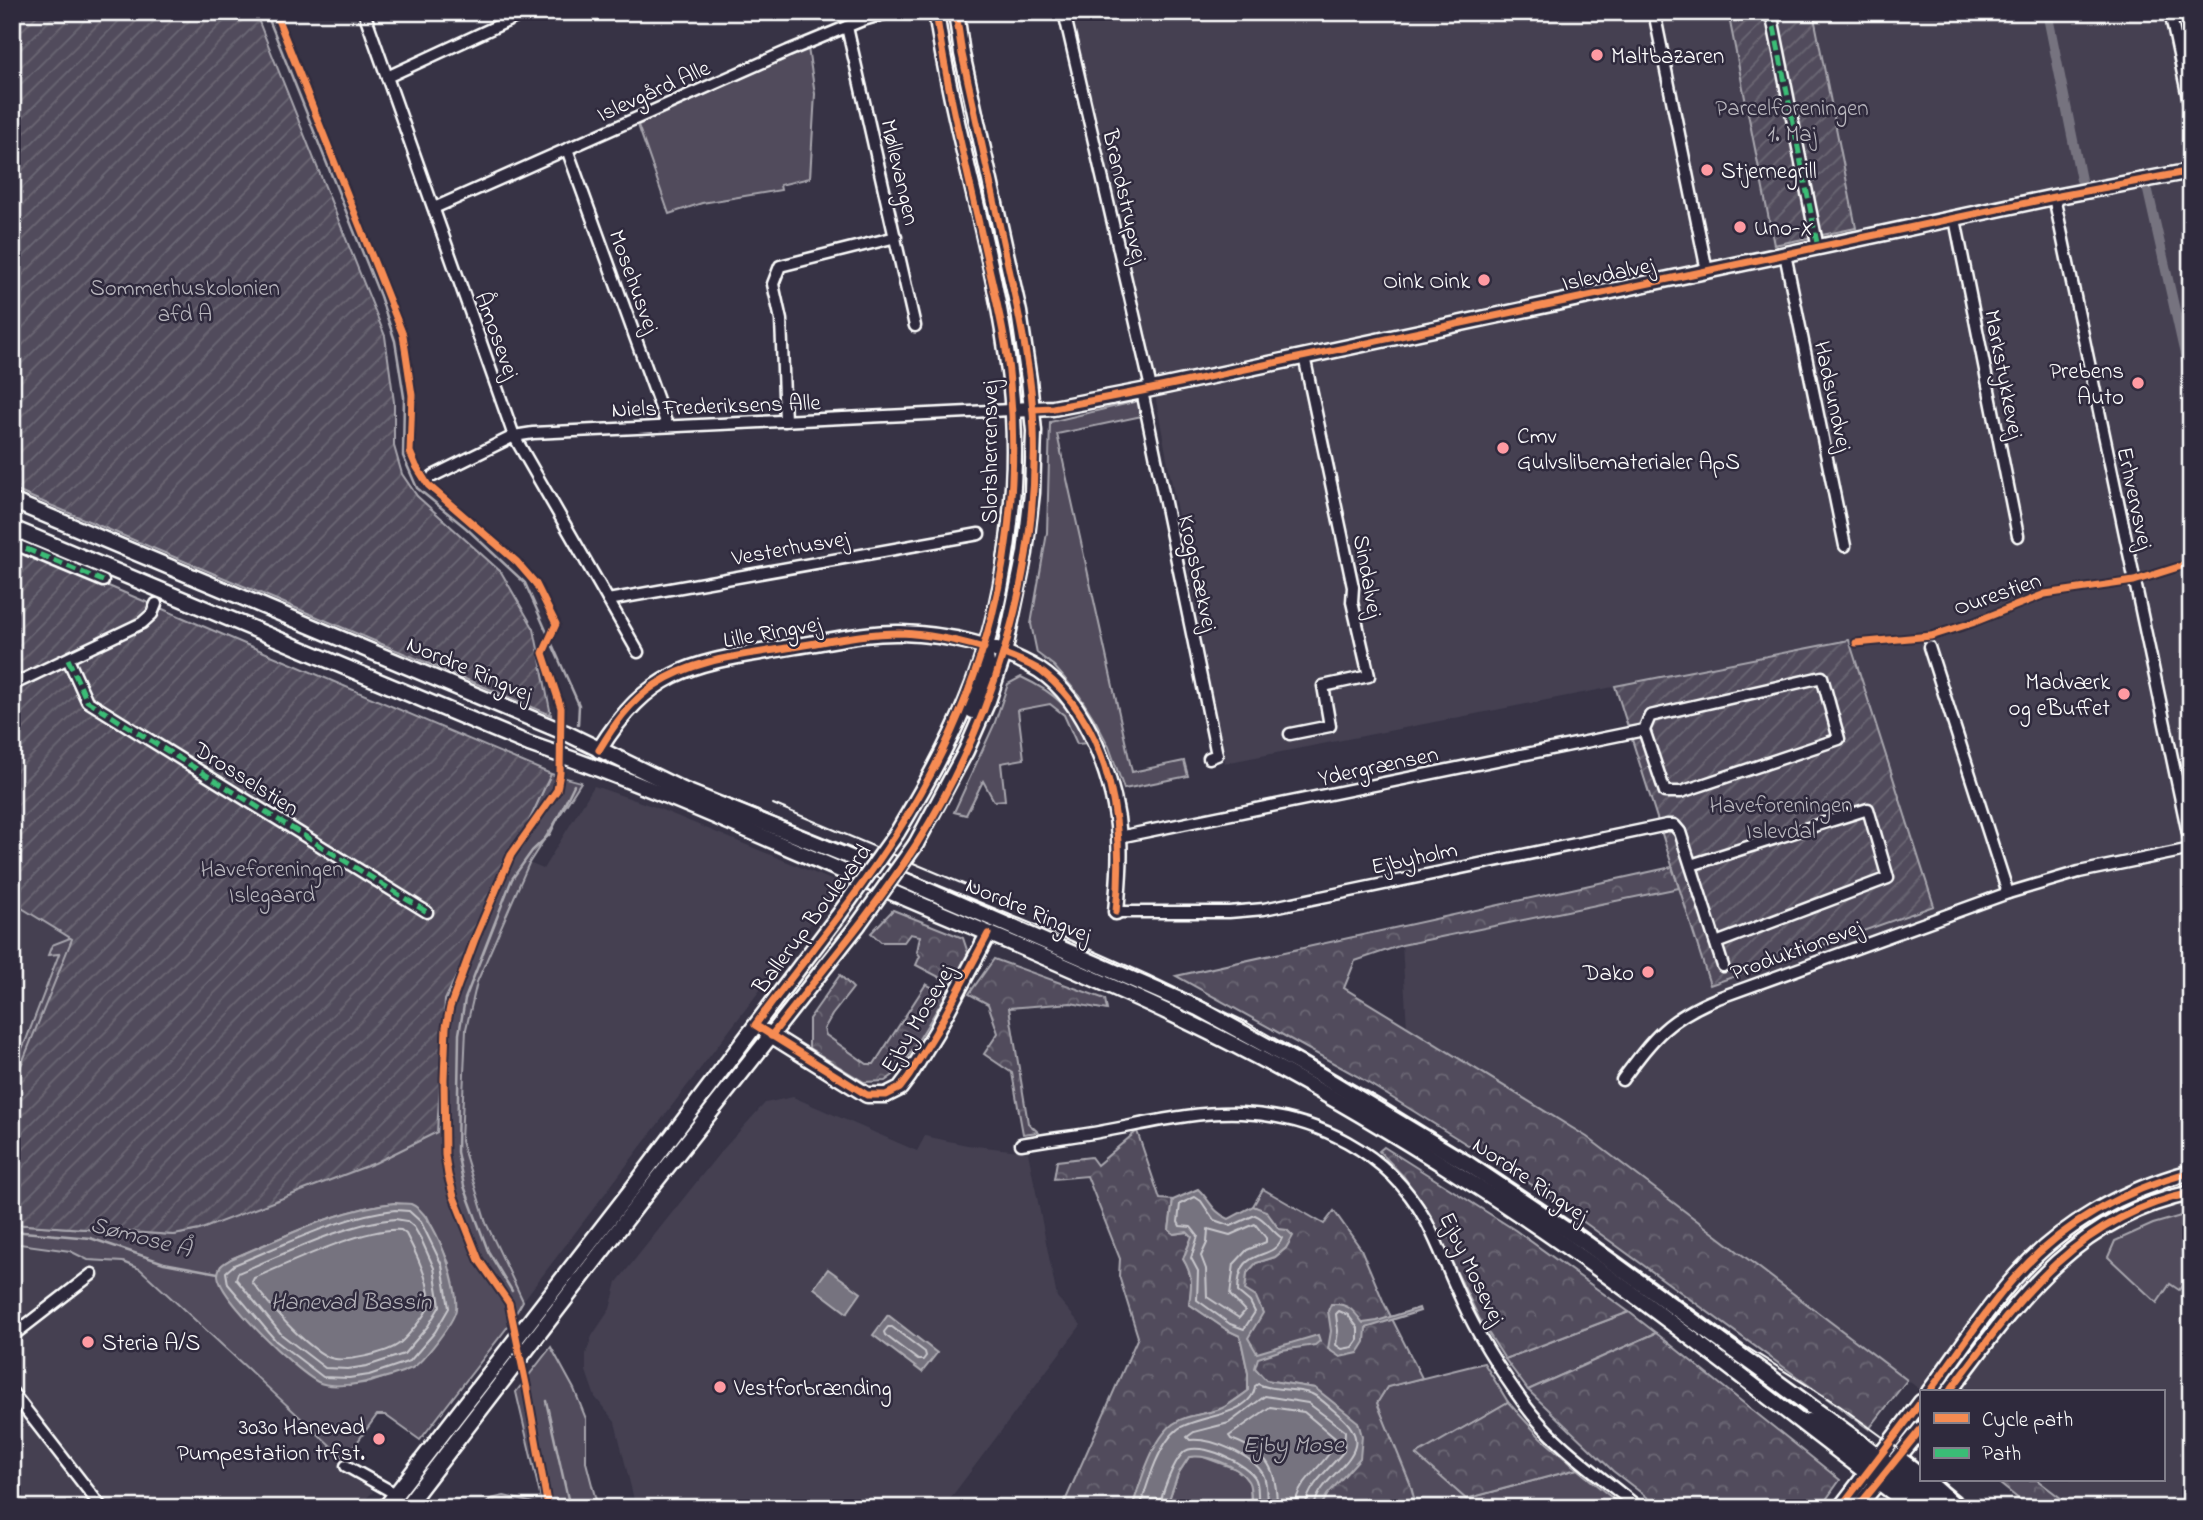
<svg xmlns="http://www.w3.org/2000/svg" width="2203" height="1520" viewBox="0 0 2203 1520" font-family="'Indie Flower',sans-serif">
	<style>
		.built { fill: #444051 }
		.green { fill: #514c5c; stroke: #a8a6ae; stroke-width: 2; fill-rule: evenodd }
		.forest { fill: url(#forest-crowns); stroke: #a8a6ae; stroke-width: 2 }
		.garden { fill: url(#garden-furrows); stroke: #a8a6ae; stroke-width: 2 }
		.water { fill: #76737f; stroke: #adabb2; stroke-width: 2 }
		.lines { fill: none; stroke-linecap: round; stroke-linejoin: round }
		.shore { stroke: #c8c7cc; stroke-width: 2 }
		.stream { stroke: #adabb2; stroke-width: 2.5 }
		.canal { stroke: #76737f; stroke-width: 10 }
		.street-casing { stroke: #fff; stroke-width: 15 }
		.secondary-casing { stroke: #fff; stroke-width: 19 }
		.primary-casing { stroke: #fff; stroke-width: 19 }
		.street { stroke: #2f2a3d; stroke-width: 10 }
		.secondary { stroke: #2f2a3d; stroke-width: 14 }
		.primary { stroke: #2f2a3d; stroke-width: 14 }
		.tram { stroke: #fff; stroke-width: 2 }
		.secondary-bridge-casing { stroke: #fff; stroke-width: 19; stroke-linecap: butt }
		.secondary-bridge { stroke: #2f2a3d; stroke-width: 14 }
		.quiet { stroke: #3abd76; stroke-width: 5; stroke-dasharray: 10 5; stroke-linecap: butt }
		.cycleway-casing { stroke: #2f2a3d; stroke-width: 11 }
		.cycleway { stroke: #f68b52; stroke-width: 7 }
		.poi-dot { fill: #ff9aa2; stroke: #2f2a3d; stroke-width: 2.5 }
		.labels { text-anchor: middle; stroke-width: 5; stroke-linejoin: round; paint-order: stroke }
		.poi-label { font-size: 23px; fill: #fff; stroke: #2f2a3d; text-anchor: start }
		.street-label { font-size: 23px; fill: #fff; stroke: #2f2a3d }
		.park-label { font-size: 23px; fill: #b9b7be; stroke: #2f2a3d }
		.water-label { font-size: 24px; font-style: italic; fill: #b4b2b9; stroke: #2f2a3d }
	</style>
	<defs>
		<pattern id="forest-crowns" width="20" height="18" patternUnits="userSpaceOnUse" patternTransform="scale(1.75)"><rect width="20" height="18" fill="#514c5c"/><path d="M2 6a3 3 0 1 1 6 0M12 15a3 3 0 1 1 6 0" fill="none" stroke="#6b6774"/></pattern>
		<pattern id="garden-furrows" width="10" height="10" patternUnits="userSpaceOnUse" patternTransform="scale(1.75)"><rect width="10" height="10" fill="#514c5c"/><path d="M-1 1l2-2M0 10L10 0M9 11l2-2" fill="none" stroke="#6b6774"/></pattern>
	</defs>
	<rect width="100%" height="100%" fill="#373345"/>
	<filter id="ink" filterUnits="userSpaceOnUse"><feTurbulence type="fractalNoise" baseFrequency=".0143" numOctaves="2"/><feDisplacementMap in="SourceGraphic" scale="14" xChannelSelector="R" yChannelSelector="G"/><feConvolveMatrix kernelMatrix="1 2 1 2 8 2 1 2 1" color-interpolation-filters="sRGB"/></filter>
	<g filter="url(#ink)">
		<g class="built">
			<path d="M1068,12h660l46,232 82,-16 -43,-216h378v1496h-117l-37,-28h126v-88h-240l-336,-255 -180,-109 -5,-83 277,-57 31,97 223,-79 -84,-265 -624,122 -74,-389z"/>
			<path d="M594,786l61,21 186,77 -318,417 -37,-78 -25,-82 5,-112 11,-47 52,-119 14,6z"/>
			<path d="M12,902l60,37 -60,149z"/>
			<path d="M793,1097l124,54 8,-15 42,9 61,7 29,145 24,28 -138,183h-307l-21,-86 -20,-25 -9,-26v-17l6,-18 18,-27 7,-27 101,-127 47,-52z"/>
			<path d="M12,1241l58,10 18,9 35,2 17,7 205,190 28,33 -17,16h-344z"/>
		</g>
		<g class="green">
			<path d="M808,48l7,46 -5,84 -30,7 1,5 -79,13 -33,11 -31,-89z"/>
			<path d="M1138,401l4,15 -85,18 75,338 52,-11 4,15 -64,13 -15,-42 -13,-25 -17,-27 -25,-29 -17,-13 -6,-29 16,-91 3,-111z"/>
			<path d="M1021,677c39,18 46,30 68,66l-12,1 -13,-29 -14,-11 -32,6 6,49 -23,4 4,37 -11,1 -11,-20 -17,34 -12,-3 40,-87 14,-41z"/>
			<path d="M551,774l30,8 -52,81 -52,119 -11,47 -5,112 25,82 37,78 -14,24 -89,115 -35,-25h-8l-32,44 -205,-190 -17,-7 -35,-2 -18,-9 -58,-8v-19l162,11 25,-5 237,-98 9,-132zM395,1203l32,13 22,47 -35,104 -43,15 -22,3 -128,-119 10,-7c51,-21 109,-51 164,-56z"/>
			<path d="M711,1123l-205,265 -2,-1 195,-252z"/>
			<path d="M2191,1213v60l-12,17 -9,-6 -13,19 -49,-46 7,-16 38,-17z"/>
			<path d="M1629,1312l27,21 -128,57 -23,-31z"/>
			<path d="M551,1347l23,42 12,30v43l12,46h-55l-27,-116z"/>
			<path d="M1484,1363l24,39 -91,53 49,44 111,-30 40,33 -16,6h-221l34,-10 -37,-95 10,-16z"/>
			<path d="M1198,1455l41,15 11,13 1,25h-85l12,-34 11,-17z"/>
		</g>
		<g class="forest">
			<path d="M1672,867l7,21 -277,57 -47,16 -11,27 243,149 320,243 -38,49 -332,-241 -180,-112 -181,-100z"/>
			<path d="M893,910l70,28 5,15 -16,31 -36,-19 4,-9 -3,-4 3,-16 -10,-2 -6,8h-23l-10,-9z"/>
			<path d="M75,936l-63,157v-24l14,-29 33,-86 -11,1 4,-10z"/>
			<path d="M994,959l111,40 2,11 -36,-7 -62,5 19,115 10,9 -15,2 -11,-61 -28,-19 14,-21 -10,-29 -19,-10z"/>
			<path d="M840,975l13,13 -21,27 -8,14 2,6 41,29h7l52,-80 20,11 -46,75 -15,11 -21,1 -55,-34v-29z"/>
			<path d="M1137,1131l23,68 13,1 -4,30 5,4 13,-2 5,5 -9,22c10,16 9,26 6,45l38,26 13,6 8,37v18l-26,18 -33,8 -44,53 -13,38h-70l76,-171 -19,-61 1,-17 -33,-83 -33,3 3,-18 34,-4 6,8z"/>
			<path d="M1384,1147l131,83 114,82 -124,47 -26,-41 -53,-110 -22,-31 -25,-26z"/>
			<path d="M1263,1189l61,35 10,-13 27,38 23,54 38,75 -35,9 -10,16 33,80 4,15 -34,10h-60l7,-13 -12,-107 -50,-8 -11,-12 3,-10 -9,-20 -3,-48 2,-17 9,-10 19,-6 11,-9c-7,-19 -13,-34 -33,-42z"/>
			<path d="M1656,1333l184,147 -20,28h-159l-48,-37 -85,-81z"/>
			<path d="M1508,1402l32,35 37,32 -111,30 -50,-44z"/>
			<path d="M1995,1480h42l37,28h-44z"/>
		</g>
		<g class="garden">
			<path d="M12,12h243l130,324 9,66v44l8,28 15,22 84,76 33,57 17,86 -539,-226z"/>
			<path d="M1728,12h85l43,216 -82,17z"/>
			<path d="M12,545l539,229 -106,226 -8,132 -62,31 -176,67 -25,5 -162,-11v-136l60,-149 -60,-37z"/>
			<path d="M1849,640l85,266 -224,79 -95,-299z"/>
			<path d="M504,1496l38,9 1,3h-62l10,-9z"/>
		</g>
		<g class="water">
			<path d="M1198,1189c13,12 14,23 31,30l24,-13 13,5 13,18 8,1 6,6 -7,12 -11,9 -19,6 -9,10 -2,17 11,7 7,16 -15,25 9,15 61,-18 2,6 -5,4 -33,5 -24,8 -3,10 11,12 49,8 43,34 4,14 -2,22 -33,37 -7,13h-69c0,-8 1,-21 -3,-27 -10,-16 -42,-27 -59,-24l-11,17 -12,34h-34c8,-25 20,-68 41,-84 13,-10 33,-9 47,-15 10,-4 20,-12 28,-18v-18l-8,-37 -13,-6 -38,-26c3,-19 4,-29 -6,-45l9,-22 -5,-5 -13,2 -5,-4 4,-30z"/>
			<path d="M395,1203c5,1 12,0 16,1 24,9 48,81 45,105 -1,12 -34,54 -44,59 -20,9 -74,24 -94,14 -22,-11 -99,-84 -100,-107 0,-9 6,-12 13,-16 51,-21 109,-51 164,-56z"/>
			<path d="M828,1269l33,24 -14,20 -33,-25z"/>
			<path d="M1331,1304c17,-1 22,6 32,19l14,-2 42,-13 1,3 -54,17 -1,14 -7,11 -18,4 -12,-8 3,-18 -3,-20z"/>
			<path d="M888,1315l49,38 -15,19 -49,-37z"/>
		</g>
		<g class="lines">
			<g class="shore">
				<path d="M1195,1197l6,4 13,19 17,6 24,-11c11,4 17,17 27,23 -10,26 -44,5 -44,54l12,10 5,10 -11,17 -14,-5 -33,-24 1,-29 -7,-13 7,-22 -7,-9 -11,-1 -2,-4 2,-18z"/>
				<path d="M395,1210l14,1 12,11 21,43 7,43 -14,24 -25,29 -41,14 -20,3 -26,-1 -47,-36 -48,-57 -2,-12 8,-7c50,-20 108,-50 161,-55z"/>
				<path d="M395,1219l12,2 7,6 7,12 13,29 6,38 -12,20 -24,28 -37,12 -19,3 -23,-1 -43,-33 -46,-56 2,-6c47,-19 107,-50 157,-54z"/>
				<path d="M1255,1224l11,14v4l-19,8 -13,14 -4,31 15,16 -6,7 -32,-21 -1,-28 -5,-13 6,-13 1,-14 22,6z"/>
				<path d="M401,1230l5,4c9,17 26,51 23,71 -2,9 -22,32 -29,38 -12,10 -58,21 -72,14 -26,-13 -59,-52 -76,-75l2,-4c36,-15 110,-51 147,-48z"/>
				<path d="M1339,1311l9,4 10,13v12l-5,7 -11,2 -6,-4 2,-14 -2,-17z"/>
				<path d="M888,1327h4l33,25 1,4 -3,4h-5l-33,-25 -1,-3z"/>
				<path d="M1140,1508c7,-23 18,-64 38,-79 17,-13 75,-13 77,-43l3,-2c17,8 37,3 54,10 9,4 18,14 26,20 49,40 -20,57 -24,94"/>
				<path d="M1160,1508c1,-14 13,-46 24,-56 14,-12 66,12 72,28 3,7 2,20 2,28"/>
				<path d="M1267,1508c-1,-10 1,-25 -4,-34 -11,-19 -51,-36 -73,-34l-3,-3 7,-5 35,-9 36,-27 43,7 37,28 -1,20c-13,16 -37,35 -39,57"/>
				<path d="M1277,1508c0,-39 -8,-55 -46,-69l-2,-3 41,-29 34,5 31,26c-2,25 -39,39 -40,70"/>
			</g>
			<g class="stream">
				<path d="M266,12l114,284 15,45 9,56 -1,59 14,32 49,40 59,55 54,122 -1,20"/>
				<path d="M12,1231l78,7 74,25 54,10"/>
				<path d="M512,1291l-24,-40 -24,-65 -7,-34 2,-118 6,-35 47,-120 20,-28 18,-17 24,-49"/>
				<path d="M546,1401l24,107"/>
			</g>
			<g class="canal">
				<path d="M2047,12l34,168"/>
				<path d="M2148,191l43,190"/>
			</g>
			<g class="street-casing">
				<g id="street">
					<path d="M364,12l150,424 124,216"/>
					<path d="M1064,12l87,376"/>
					<path d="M1654,12l53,259"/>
					<path d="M1771,12l47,236"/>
					<path d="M2170,12l21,100"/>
					<path d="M847,27l68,299"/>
					<path d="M387,77l140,-65"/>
					<path d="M567,149l100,276"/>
					<path d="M2054,197l137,651"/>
					<path d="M434,208l354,-157 75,-31 28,-8"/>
					<path d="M1955,219l63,317"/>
					<path d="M1785,254l60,292"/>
					<path d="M1142,391l75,364 -8,3"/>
					<path d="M785,421l-4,-101 -8,-36 7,-18 116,-29"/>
					<path d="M433,476l81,-40 19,-3 478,-23"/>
					<path d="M12,543l91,38"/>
					<path d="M608,600l371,-66"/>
					<path d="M1929,647l79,246"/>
					<path d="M68,659l19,42 340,211"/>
					<path d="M12,685l130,-62 10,-9 4,-10"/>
					<path d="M1290,734l40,-8 -7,-40 46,-10 -17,-74 1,-15 -49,-231"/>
					<path d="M1119,837l525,-107 21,62h16l158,-53 -17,-62 -172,39 -6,14"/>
					<path d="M1691,865l177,-56 20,69 -172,65"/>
					<path d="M1116,912h113l35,-3 403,-84h7l6,7 43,134"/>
					<path d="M1622,1080c32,-43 45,-61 96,-82l290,-105 71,-21 112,-23"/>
					<path d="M1021,1144c28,-5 56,-8 83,-13 45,-8 91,-20 137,-18 75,3 147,39 184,106 14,26 24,55 37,82 17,37 39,71 63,104 28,39 77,72 114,103"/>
					<path d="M12,1336l80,-62"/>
					<path d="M12,1392l90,116"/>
					<path d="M346,1466l50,28"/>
				</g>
			</g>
			<g class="secondary-casing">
				<g id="secondary">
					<path d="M1011,410l42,-2 89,-17 912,-194 137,-26"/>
					<path d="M973,711l15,-42 -3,-18"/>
					<path d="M599,750c55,-89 103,-87 197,-104 35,-5 70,-14 105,-13 46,1 99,13 138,37 48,31 77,114 80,168 2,25 -1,50 -3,74"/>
					<path d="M897,833c25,-42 50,-85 69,-131 40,-96 56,-218 44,-322 -14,-123 -56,-244 -74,-368"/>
					<path d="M916,844l50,-93 22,-50 16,-47 21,-101 7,-60 2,-62 -5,-51 -10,-68 -57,-258 -6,-42"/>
					<path d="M766,1032l101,63h19l14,-7 9,-12 27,-44 52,-98"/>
					<path d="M1929,1392c28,-38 54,-79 86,-115 46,-53 109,-87 176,-105"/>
					<path d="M1949,1392c66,-88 125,-175 242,-199"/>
					<path d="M1808,1421l65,42 19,3"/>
					<path d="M1899,1457l22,19"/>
					<path d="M1877,1472l9,2 44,34"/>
					<path d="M1926,1480l32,28"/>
					<path d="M385,1508l247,-319 206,-273"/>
					<path d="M405,1508l237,-309 216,-274"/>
					<path d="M1840,1508l81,-106"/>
					<path d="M1857,1508l64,-79"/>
				</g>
			</g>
			<g class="primary-casing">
				<g id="primary">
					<path d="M12,501l554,232 117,57 175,70 340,148 120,66 150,90 119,80 277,201 82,63"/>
					<path d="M12,528l517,216c124,42 242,97 362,148 98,42 198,82 293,128 96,46 189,100 278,157 158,99 302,219 451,331"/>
				</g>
			</g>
			<use href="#street" class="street"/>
			<use href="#secondary" class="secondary"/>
			<use href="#primary" class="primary"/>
			<g class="tram">
				<path d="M724,797l323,133 101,45 98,47 132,76 113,70 91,61 161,116 97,61 81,59"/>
				<path d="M773,804l226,95"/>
				<path d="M1940,1480l34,28"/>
			</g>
			<g class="secondary-bridge-casing">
				<g id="secondary-bridge">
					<path d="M838,916l59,-83"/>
					<path d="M858,925l58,-81"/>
				</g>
			</g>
			<use href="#secondary-bridge" class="secondary-bridge"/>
			<g class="quiet">
				<path d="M1771,12l47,236"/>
				<path d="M12,543l91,38"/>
				<path d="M68,659l19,42 340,211"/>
			</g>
			<g class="cycleway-casing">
				<g id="cycleway">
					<path d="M275,12l128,323 9,60 -2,57 6,14 12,19 89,77 19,22 20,40 -13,29 18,55 -1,65 -3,17 -46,65 -36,84 -25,68 -4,20 -2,52 1,76 3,20 6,22 25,63 30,43 18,86 21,119"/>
					<path d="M936,12c12,85 34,169 52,252 9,39 19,79 22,119 14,163 -25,310 -112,448 -43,68 -95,130 -143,194l112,70h19l14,-7 9,-12 27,-44 52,-98"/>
					<path d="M1033,409l20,-1 89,-17 912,-194 137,-26"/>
					<path d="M1856,643l75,-7 41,-13 73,-29 89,-13 57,-18"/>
					<path d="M1004,654c12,5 27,10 38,18 71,55 83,158 74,240"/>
					<path d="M599,750c15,-25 31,-49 56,-65 40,-27 92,-30 138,-38 36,-6 71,-14 107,-14 29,1 56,7 84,15"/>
					<path d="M771,1036c49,-63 102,-124 145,-191 76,-121 123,-271 118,-415 -2,-62 -17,-124 -30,-184 -14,-64 -28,-128 -42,-192l-6,-42"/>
					<path d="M1929,1392c28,-38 54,-79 86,-115 46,-53 109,-87 176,-105"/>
					<path d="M1949,1392c66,-88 125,-175 242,-199"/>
					<path d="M1840,1508l81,-106"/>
					<path d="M1857,1508l64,-79"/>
				</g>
			</g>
			<use href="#cycleway" class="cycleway"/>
		</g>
	</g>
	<g class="poi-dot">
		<circle cx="1597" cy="55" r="7"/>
		<circle cx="1707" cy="170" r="7"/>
		<circle cx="1740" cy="227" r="7"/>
		<circle cx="1484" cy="280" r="7"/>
		<circle cx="2138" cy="383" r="7"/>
		<circle cx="1503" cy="448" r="7"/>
		<circle cx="2124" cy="694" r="7"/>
		<circle cx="1648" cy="972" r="7"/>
		<circle cx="88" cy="1342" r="7"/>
		<circle cx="720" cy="1387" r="7"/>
		<circle cx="379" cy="1439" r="7"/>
	</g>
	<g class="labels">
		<g class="poi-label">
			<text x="1611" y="63">Maltbazaren</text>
			<text x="1721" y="178">Stjernegrill</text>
			<text x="1754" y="235">Uno-X</text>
			<text x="1470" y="288" text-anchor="end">Oink Oink</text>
			<text x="2124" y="378" text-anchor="end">Prebens<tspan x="2124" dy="26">Auto</tspan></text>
			<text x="1517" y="443">Cmv<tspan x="1517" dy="26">Gulvslibematerialer ApS</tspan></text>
			<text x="2110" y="689" text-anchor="end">Madværk<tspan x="2110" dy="26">og eBuffet</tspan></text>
			<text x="1634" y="980" text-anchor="end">Dako</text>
			<text x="102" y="1350">Steria A/S</text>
			<text x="734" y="1395">Vestforbrænding</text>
			<text x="365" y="1434" text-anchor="end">3030 Hanevad<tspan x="365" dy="26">Pumpestation trfst.</tspan></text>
		</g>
		<g class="street-label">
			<text transform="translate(653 90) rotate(-24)" y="8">Islevgård Alle</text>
			<text transform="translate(901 172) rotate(77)" y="8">Møllevangen</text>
			<text transform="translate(1126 196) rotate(77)" y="8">Brandstrupvej</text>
			<text transform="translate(1608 273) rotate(-12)" y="8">Islevdalvej</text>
			<text transform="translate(635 281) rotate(70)" y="8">Mosehusvej</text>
			<text transform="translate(498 335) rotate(70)" y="8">Åmosevej</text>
			<text transform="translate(2005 374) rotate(79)" y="8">Markstykkevej</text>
			<text transform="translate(1834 396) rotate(78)" y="8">Hadsundvej</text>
			<text transform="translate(716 405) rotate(-2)" y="8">Niels Frederiksens Alle</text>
			<text transform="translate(989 452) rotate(-90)" y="8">Slotsherrensvej</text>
			<text transform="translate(2136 498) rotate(78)" y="8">Erhvervsvej</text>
			<text transform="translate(790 547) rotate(-10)" y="8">Vesterhusvej</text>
			<text transform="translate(1199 573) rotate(78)" y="8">Krogsbækvej</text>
			<text transform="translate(1369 576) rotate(80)" y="8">Sindalvej</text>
			<text transform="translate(1997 593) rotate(-19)" y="8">Ourestien</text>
			<text transform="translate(772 631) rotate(-10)" y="8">Lille Ringvej</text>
			<text transform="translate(470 668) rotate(23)" y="8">Nordre Ringvej</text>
			<text transform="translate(1378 765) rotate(-12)" y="8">Ydergrænsen</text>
			<text transform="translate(247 778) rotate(32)" y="8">Drosselstien</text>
			<text transform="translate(1414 857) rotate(-12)" y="8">Ejbyholm</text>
			<text transform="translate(1029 909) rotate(23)" y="8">Nordre Ringvej</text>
			<text transform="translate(811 918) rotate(-53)" y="8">Ballerup Boulevard</text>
			<text transform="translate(1796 949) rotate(-20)" y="8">Produktionsvej</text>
			<text transform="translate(917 1018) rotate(-59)" y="8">Ejby Mosevej</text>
			<text transform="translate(1531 1179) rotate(34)" y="8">Nordre Ringvej</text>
			<text transform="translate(1473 1268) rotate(64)" y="8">Ejby Mosevej</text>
		</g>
		<g class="park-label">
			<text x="1792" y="115">Parcelforeningen<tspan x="1792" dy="26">1. Maj</tspan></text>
			<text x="185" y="295">Sommerhuskolonien<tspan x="185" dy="26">afd A</tspan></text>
			<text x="1781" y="812">Haveforeningen<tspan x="1781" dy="26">Islevdal</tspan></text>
			<text x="272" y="876">Haveforeningen<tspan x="272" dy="26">Islegaard</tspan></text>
		</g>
		<g class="water-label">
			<text transform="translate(141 1236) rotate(15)" y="8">Sømose Å</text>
			<text x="351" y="1309">Hanevad Bassin</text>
			<text x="1293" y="1452">Ejby Mose</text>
		</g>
	</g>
	<rect width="2203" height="1520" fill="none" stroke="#2f2a3d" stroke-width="42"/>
	<rect x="21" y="21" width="2161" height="1478" fill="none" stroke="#fff" stroke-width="2.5" filter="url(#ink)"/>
	<rect x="1920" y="1390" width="245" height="91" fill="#2f2a3d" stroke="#827f8b" stroke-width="2"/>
	<rect x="1934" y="1413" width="35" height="10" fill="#f68b52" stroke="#827f8b" stroke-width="2"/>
	<text x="1982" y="1426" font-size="21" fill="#ffffff">Cycle path</text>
	<rect x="1934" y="1448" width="35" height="10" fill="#3abd76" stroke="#827f8b" stroke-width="2"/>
	<text x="1982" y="1460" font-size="21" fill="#ffffff">Path</text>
</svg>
